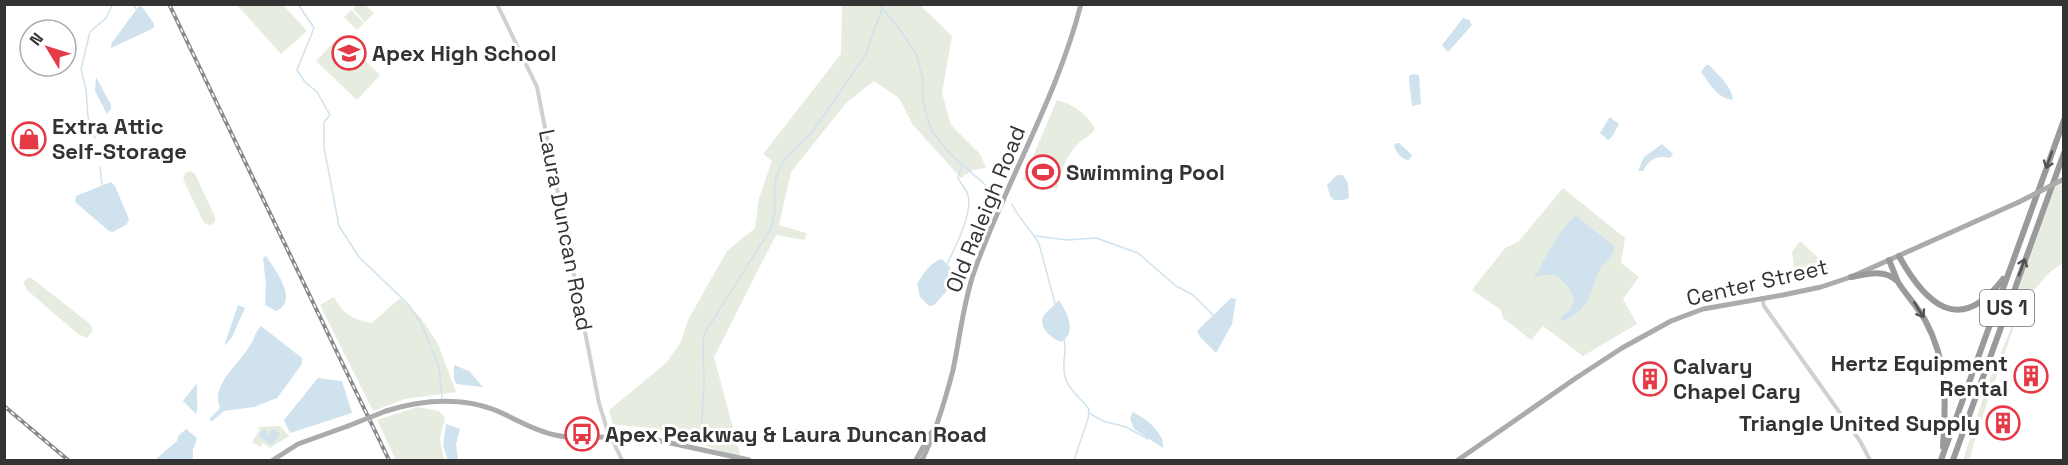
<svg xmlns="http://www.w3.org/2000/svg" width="2068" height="465" viewBox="0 0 2068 465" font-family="'Space Grotesk',sans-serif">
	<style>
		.green { fill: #e6ecdf }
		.water { fill: #cfe2ee }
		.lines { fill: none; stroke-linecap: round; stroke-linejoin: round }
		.stream { stroke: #cfe2ee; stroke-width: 1.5 }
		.minor { stroke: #d0d0d0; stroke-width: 4 }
		.major { stroke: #ababab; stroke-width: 5 }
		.highway { stroke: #9a9a9a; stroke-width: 6 }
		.rail-casing { stroke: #888; stroke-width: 4 }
		.rail { stroke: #fff; stroke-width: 1.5; stroke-dasharray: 4.5; stroke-linecap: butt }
		.major-bridge { stroke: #ababab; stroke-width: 5 }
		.oneway { stroke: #525252 }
		.labels { text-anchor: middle; stroke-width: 6; stroke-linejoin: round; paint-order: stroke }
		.shield { fill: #fff; stroke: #707070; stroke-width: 1.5 }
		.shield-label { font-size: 21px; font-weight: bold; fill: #333 }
		.poi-label { font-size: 22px; font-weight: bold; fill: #333; stroke: #fff; text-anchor: start }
		.street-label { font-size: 22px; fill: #333; stroke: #fff }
	</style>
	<rect width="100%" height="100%" fill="#fff"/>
	<g class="green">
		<path d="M237,5h46l24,26 -26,23z"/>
		<path d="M357,5h8l9,8 -9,9 -12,-13z"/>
		<path d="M842,5h78l32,31 -10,57 9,32 29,29 6,14 -13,2 -12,8 -48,-53 -14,-27 -25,-17 -28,22 -55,69 -12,53 27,8 -1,7 -29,-5 -62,122 27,101c-25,-6 -47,-20 -71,-26 -19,-5 -38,-6 -57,-7l-4,-15 57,-47 15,-21 7,-22 39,-69 28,-23 4,-30 13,-37 -9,-7 78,-100z"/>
		<path d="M351,10l13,13 -7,7 -13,-13z"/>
		<path d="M340,36l40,39 -23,25 -41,-39z"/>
		<path d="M1057,100c15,4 31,14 38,29 -4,7 -13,10 -18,16 -12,12 -16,28 -20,44l-34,-9z"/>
		<path d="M191,171l4,3 20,43v5l-5,3 -4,-1 -3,-3 -20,-42 3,-7z"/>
		<path d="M2063,183v80l-13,9 -16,18 -19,34 -31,88 -15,48h-6l23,-71 26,-63 -6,-2 49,-137z"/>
		<path d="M1563,188l62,50 -4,25 18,14 -16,22 14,25 -54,32 -40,-30 -12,14 -28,-22 -2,-8 -29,-20 33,-42 14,-7z"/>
		<path d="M1800,241l27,25 2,3 -34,8 -3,-25z"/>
		<path d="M30,277l60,47 3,6 -6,8 -9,-4 -51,-44 -4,-8z"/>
		<path d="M334,297c9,17 20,23 38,26l28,-25 21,20 17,26 18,48 -51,7 -32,12 -53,-106z"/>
		<path d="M418,407l21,4 6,7 -5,21 4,21h-48l-19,-40z"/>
		<path d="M280,426l9,10 -19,12 -7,-5 -3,4 -8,-5 8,-13 -3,-2z"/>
	</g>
	<g class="water">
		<path d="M139,6l4,2 11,16v4l-43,20v-4z"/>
		<path d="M1463,18l6,2 3,5 -24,27 -6,-7z"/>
		<path d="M1706,65h3c9,10 23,21 24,35 -16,-2 -23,-16 -32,-28z"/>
		<path d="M1413,74l6,1 2,29 -9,2 -3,-26v-4z"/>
		<path d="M96,77l15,28v4l-4,5 -12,-23z"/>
		<path d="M1609,118h2l8,6 -7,13 -4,3 -8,-7z"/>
		<path d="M1396,143h3l13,12 -3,5c-7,0 -13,-8 -15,-14z"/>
		<path d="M1662,144l11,10 -3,4c-13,-3 -21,1 -27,13h-5l6,-14z"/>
		<path d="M1337,175h6l5,8 1,15 -5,2h-10l-4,-4 -3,-11z"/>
		<path d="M111,182l4,4 14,33 -2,5 -14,8 -4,-1 -34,-29 1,-6z"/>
		<path d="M1576,216l39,31c-4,12 -11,15 -16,24 -11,24 -8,37 -35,50l-3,-1 1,-4c22,-13 9,-29 -7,-41h-11l-10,3c8,-14 29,-55 42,-62z"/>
		<path d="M266,256c9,13 34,46 10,55l-11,-6 1,-21 -3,-26z"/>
		<path d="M941,259c7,5 14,12 15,22l-22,24 -5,1 -9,-9 -3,-13c6,-10 13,-21 24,-25z"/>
		<path d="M1231,298l5,1 -4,25 -16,29 -16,-16 -3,-6z"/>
		<path d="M1059,300c8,13 19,32 2,42 -9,-4 -24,-14 -17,-27 4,-5 11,-10 15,-15z"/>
		<path d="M238,305l7,3 -13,29 -8,9z"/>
		<path d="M261,326l41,32v6l-25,34 -23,9 -30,4 -13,11 -1,-4 10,-10c-10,-22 18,-43 29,-61 5,-7 6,-15 12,-21z"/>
		<path d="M454,365l15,6 14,16 -27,-3 -2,-5z"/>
		<path d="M318,378l24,3 10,32 -62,20 -6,-13z"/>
		<path d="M197,383c-1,9 2,22 -1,31l-13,-13z"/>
		<path d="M1133,412c12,6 32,21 30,36l-29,-19 -4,-11z"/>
		<path d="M446,424l14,5 -4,15 2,16h-10l-5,-14z"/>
		<path d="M186,429l11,9 -4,12v8l-2,2h-36l22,-19 1,-5z"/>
		<path d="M264,429l4,3 -1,5 6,-8 7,5 -8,11 -14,-9z"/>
	</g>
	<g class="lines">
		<g class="stream">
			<path d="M133,4l3,5"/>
			<path d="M298,4l16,24 -17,42 8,12 12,10 13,23 -6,7v25l15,79 20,31 49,47 13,19 18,44 3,31"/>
			<path d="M879,4l25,31 13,21 6,25v20l8,29 19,24 47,41"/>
			<path d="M95,138l-7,-21 -2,-28 -5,-20 9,-37 16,-14 7,-14"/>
			<path d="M100,167l2,18"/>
			<path d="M1012,204c7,16 20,26 27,40l16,59"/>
			<path d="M1035,236l32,4 29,-2 42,15 38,33 17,9 21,21"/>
			<path d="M947,264c8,-16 26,-51 21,-69 -2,-6 -7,-11 -10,-17l4,-13"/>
			<path d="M1064,340c3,11 -1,18 0,29 0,18 15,27 25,40l-1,10 -14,41"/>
			<path d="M1089,413l14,8 23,6 22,12"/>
			<path d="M701,434l3,-49 -1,-45 3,-9 64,-101 5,-19v-30l5,-14 6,-9 26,-26 53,-76 17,-47"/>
		</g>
		<g class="minor">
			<path d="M497,4l40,83 62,316 8,26 15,31"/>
			<path d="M1762,298l2,8 96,135 10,19"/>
		</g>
		<g class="major">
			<path d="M386,411c37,-12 81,-15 118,3 17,8 32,17 51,21 27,6 55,0 83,1l111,24"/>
			<path d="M273,460l25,-16 50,-18"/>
			<path d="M916,460l14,-26 4,-4"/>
			<path d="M922,460c14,-28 23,-59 31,-90 7,-33 10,-66 21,-98 32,-91 83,-174 107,-268"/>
			<path d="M1458,460l118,-82 46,-30 49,-27 32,-12 80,-14 38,-8 30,-10 168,-75"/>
		</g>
		<g class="highway">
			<path d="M1899,256c27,49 61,80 104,23"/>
			<path d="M1889,260c3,7 6,15 9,22 8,13 19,24 27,38 23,42 21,81 18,127"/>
			<path d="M1851,277c15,-3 33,-8 45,3"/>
			<path d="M1941,460l123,-340"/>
			<path d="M1953,460l111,-307"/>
		</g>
		<g class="rail-casing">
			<g id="rail">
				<path d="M169,4l220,456"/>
				<path d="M4,406l64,54"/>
			</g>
		</g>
		<use href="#rail" class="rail"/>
		<g class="major-bridge">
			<path d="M2019,202l45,-23"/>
			<path d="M348,426l38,-15"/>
		</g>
	</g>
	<defs><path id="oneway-shaft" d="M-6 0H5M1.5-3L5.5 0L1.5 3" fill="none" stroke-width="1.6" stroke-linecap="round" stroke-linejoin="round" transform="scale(1.5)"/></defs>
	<g class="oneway">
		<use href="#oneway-shaft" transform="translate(2049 160) rotate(110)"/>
		<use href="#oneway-shaft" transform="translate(2022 267) rotate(-70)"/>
		<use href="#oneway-shaft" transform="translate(1919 310) rotate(58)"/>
	</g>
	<defs>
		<g id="school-ring" transform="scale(1.725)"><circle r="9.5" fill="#fff" stroke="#e63946" stroke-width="1.5"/><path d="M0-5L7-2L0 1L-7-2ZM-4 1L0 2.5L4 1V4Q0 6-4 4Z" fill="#e63946"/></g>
		<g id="shop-ring" transform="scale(1.725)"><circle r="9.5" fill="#fff" stroke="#e63946" stroke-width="1.5"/><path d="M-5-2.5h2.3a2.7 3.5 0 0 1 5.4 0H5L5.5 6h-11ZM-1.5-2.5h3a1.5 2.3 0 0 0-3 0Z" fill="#e63946"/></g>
		<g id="stadium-ring" transform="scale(1.725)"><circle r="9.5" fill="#fff" stroke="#e63946" stroke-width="1.5"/><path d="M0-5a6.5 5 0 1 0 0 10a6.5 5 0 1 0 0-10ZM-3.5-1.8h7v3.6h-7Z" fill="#e63946"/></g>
		<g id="building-ring" transform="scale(1.725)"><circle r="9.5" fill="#fff" stroke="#e63946" stroke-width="1.5"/><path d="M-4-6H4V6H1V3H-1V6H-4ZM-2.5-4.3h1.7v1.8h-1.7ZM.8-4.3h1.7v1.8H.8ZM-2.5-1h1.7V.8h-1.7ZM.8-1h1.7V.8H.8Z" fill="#e63946"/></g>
		<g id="bus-ring" transform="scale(1.725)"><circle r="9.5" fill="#fff" stroke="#e63946" stroke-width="1.5"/><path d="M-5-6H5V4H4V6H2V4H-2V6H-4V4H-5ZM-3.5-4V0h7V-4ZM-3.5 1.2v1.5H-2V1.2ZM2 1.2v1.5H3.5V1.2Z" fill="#e63946"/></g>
	</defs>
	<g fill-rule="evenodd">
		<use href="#school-ring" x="349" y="53"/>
		<use href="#shop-ring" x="29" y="139"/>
		<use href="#stadium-ring" x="1043" y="172"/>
		<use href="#building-ring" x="2031" y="376"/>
		<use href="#building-ring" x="1650" y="379"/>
		<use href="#building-ring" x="2003" y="423"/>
		<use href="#bus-ring" x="582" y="434"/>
	</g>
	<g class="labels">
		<rect class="shield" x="1980" y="290" width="54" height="36" rx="4.5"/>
		<g class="shield-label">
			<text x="2007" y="315">US 1</text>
		</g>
		<g class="poi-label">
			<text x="372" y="61">Apex High School</text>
			<text x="52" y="134">Extra Attic<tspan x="52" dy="25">Self-Storage</tspan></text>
			<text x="1066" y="180">Swimming Pool</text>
			<text x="2008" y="371" text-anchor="end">Hertz Equipment<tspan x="2008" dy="25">Rental</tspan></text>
			<text x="1673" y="374">Calvary<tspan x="1673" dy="25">Chapel Cary</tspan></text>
			<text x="1980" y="431" text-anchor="end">Triangle United Supply</text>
			<text x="605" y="442">Apex Peakway &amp; Laura Duncan Road</text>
		</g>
		<g class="street-label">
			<text transform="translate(985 209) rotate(-68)" y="8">Old Raleigh Road</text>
			<text transform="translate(566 230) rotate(79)" y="8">Laura Duncan Road</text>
			<text transform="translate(1757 282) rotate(-13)" y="8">Center Street</text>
		</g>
	</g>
	<rect width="2068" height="465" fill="none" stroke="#333333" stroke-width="12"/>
	<g transform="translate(48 48) rotate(308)"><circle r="28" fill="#ffffff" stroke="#adadad" stroke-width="1.5"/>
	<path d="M0-4.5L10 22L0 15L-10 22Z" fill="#e63946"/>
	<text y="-9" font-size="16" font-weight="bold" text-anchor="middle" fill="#333333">N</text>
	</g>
</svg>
